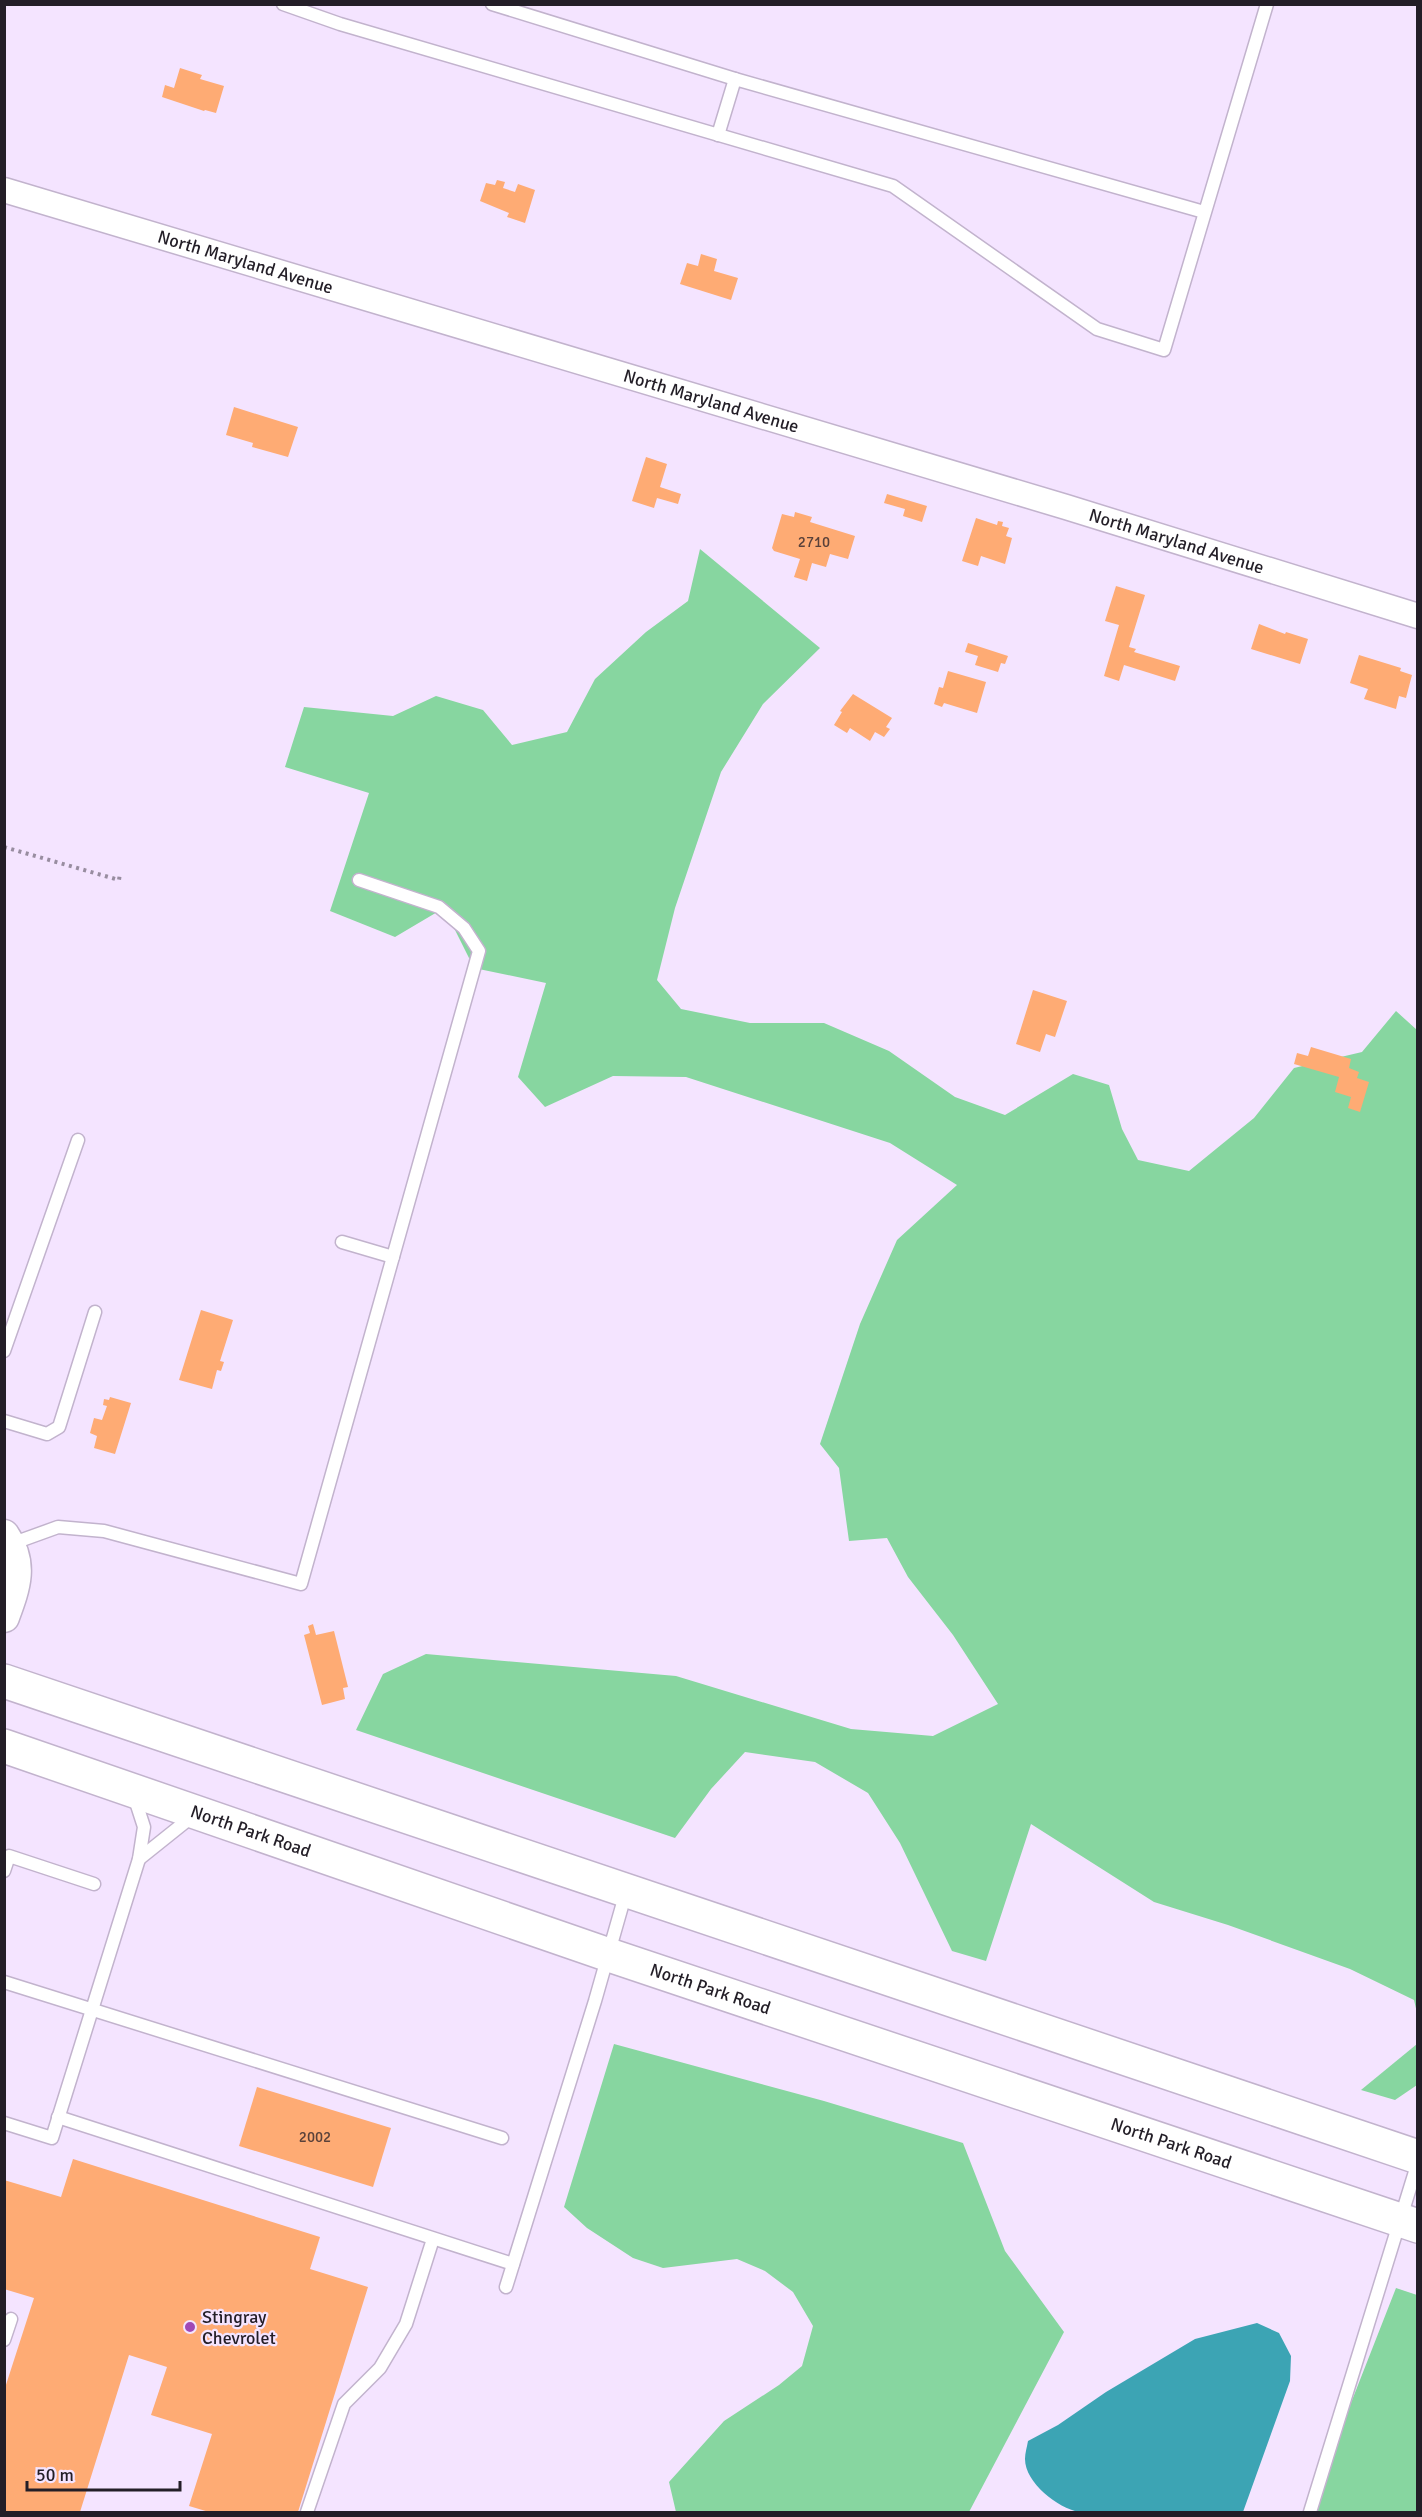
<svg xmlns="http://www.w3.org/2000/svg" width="1422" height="2517" viewBox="0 0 1422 2517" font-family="Signika,sans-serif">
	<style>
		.green { fill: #87d6a0 }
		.water { fill: #3ca4b4 }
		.building { fill: #feab74 }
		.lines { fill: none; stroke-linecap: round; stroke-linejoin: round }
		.service-casing { stroke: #c2b3cd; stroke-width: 15 }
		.minor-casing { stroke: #c2b3cd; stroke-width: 27 }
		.tertiary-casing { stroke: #c2b3cd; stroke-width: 33 }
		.primary-casing { stroke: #c2b3cd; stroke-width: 36 }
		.path { stroke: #988da0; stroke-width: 4; stroke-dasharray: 3 4.5; stroke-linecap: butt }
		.service { stroke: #fff; stroke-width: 12 }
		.minor { stroke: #fff; stroke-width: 24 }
		.tertiary { stroke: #fff; stroke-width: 30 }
		.primary { stroke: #fff; stroke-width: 33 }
		.poi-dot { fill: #a049b6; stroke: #f4e4ff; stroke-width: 2 }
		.labels { text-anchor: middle; stroke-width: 4.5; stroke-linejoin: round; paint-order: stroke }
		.number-label { font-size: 15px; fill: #5a413a }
		.street-label { font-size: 18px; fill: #231e27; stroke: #f4e4ff }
		.poi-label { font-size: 18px; fill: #231e27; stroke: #f4e4ff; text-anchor: start }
	</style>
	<rect width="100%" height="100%" fill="#f4e4ff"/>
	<g class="green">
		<path d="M700,549l120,99 -57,56 -42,68 -46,136 -18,72 24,29 69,14h74l65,28 66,46 50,18 68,-41 36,11 13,44 16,31 51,11 65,-53 40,-50 68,-16 34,-41 21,19v983l-3,-13 -64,-31 -122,-44 -74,-23 -123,-78 -45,137 -34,-10 -52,-108 -32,-50 -53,-31 -70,-10 -34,37 -36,49 -319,-108 27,-56 43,-20 250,22 175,53 82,7 65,-32 -45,-69 -45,-58 -21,-39 -38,3 -10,-73 -19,-24 40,-120 37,-84 60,-55 -67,-42 -204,-66 -73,-1 -68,31 -27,-30 28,-94 -72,-15 -30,-60 -49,29 -65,-26 39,-118 -84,-26 19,-60 89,9 43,-20 47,14 29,35 55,-13 28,-53 51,-47 42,-31z"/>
		<path d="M614,2044l210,57 139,42 42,108 59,81 -95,180h-293l-7,-30 55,-61 55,-36 23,-19 11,-40 -20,-34 -28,-21 -28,-12 -74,9 -30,-10 -46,-30 -23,-21z"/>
		<path d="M1417,2044v41l-22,15 -34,-10z"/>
		<path d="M1396,2288l21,7v217h-112l15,-30z"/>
	</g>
	<path class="water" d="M1257,2323l22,10 12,23 -1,25 -47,131h-164c-21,-4 -54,-29 -54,-53 0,-6 2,-12 3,-18l30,-16 48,-33 89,-53z"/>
	<g class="building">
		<path d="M180,68l22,7 -2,4 24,7 -8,27 -11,-3 -1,1 -42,-14 3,-12 9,3z"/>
		<path d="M497,180l8,2 -2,6 12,4 3,-8 17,6 -10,33 -18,-6 2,-4 -29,-12 6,-18 9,2z"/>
		<path d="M701,254l16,5 -3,12 24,7 -7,22 -51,-16 7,-21 11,3z"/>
		<path d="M234,407l64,20 -10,30 -36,-10 1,-4 -27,-8z"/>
		<path d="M646,457l21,7 -7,23 21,7 -3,10 -21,-6 -3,10 -22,-7z"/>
		<path d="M887,494l40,12 -5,16 -19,-6 2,-7 -21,-6z"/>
		<path d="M795,512l17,5 -2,5 45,14 -7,23 -18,-5 -4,13 -14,-4 -5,18 -13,-4 6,-18 -26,-8 -2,-3 10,-34 12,3z"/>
		<path d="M976,518l21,7 1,-4 5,1 -1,4 7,2 -3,8 6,2 -7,26 -24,-8 -3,10 -16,-5z"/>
		<path d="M1116,586l29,9 -16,52 7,2 -2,3 46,14 -5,15 -51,-16 -5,16 -15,-5 15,-51 -14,-4z"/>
		<path d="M1259,624l26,10 1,-2 22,7 -8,25 -49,-15z"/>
		<path d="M968,643l40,13 -3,8 -4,-1 -3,9 -23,-7 3,-9 -13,-4z"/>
		<path d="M1359,655l42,13 -1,3 12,4 -6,23 -7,-2 -3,13 -32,-10 4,-10 -18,-6z"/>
		<path d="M948,671l38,11 -9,31 -33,-10 -2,4 -8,-3 5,-17 4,1z"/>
		<path d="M853,694l39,24 -6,9 4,2 -6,8 -9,-5 -5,9 -20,-13 -3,5 -13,-8 8,-13 -2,-1z"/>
		<path d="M1033,990l34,11 -12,36 -9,-3 -6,18 -24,-8z"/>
		<path d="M1311,1047l40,12 -2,9 10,4 -2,6 12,4 -9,30 -12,-4 3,-11 -16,-5 4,-15 -45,-13 3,-11 11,3z"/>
		<path d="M201,1310l32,10 -13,41 4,1 -3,9 -4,-1 -5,19 -33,-9z"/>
		<path d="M110,1397l21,6 -16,51 -21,-6 3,-12 -7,-3 4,-15 8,2 5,-14 -4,-1 1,-6 5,1z"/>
		<path d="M313,1624l3,11 18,-4 14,56 -5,1 2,11 -23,6 -18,-70 6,-2 -2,-7z"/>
		<path d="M257,2087l134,41 -18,59 -134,-41z"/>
		<path d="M73,2159l247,78 -10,32 58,18 -70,225h-89l-20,-6 23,-72 -61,-19 16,-48 -38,-12 -49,157h-76v-121l30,-93 -30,-9v-109l57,17z"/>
	</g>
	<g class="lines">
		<g class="service-casing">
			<g id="service">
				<path d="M283,4l57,20 553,162 204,143 67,21 103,-346"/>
				<path d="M492,4l243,75"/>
				<path d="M718,135l17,-56 469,133"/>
				<path d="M342,1242l51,15"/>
				<path d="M4,1351l74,-211"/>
				<path d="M4,1421l43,13 12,-7 36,-115"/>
				<path d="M11,1544l47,-17 46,4 197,53 178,-633 -15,-23 -25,-21 -80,-27"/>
				<path d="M139,1859l55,-44"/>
				<path d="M4,1871l5,-15 85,28"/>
				<path d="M4,1982l498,156"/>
				<path d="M58,2117l455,147"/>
				<path d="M4,2123l48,15 87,-279 5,-32 -10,-31"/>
				<path d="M506,2287l89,-286 31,-109"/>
				<path d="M4,2340l7,-21"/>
				<path d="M307,2512l37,-108 36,-36 26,-44 27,-85"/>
				<path d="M1310,2512l108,-350"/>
			</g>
		</g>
		<g class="minor-casing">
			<g id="minor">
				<path id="s1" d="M4,190l1062,317 352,109"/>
			</g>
		</g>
		<g class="tertiary-casing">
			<path id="tertiary" d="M4,1535c20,29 11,52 0,82"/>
		</g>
		<g class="primary-casing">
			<g id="primary">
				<path d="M4,1681l1414,476"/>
				<path id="s2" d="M4,1746l605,209 809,271"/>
			</g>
		</g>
		<path class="path" d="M4,847l115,33 1,-7"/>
		<use href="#service" class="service"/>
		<use href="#minor" class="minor"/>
		<use href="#tertiary" class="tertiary"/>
		<use href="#primary" class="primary"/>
	</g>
	<circle class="poi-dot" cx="190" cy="2327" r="6"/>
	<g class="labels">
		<g class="number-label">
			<text x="814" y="547">2710</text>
			<text x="315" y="2142">2002</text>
		</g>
		<g class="street-label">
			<text dy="6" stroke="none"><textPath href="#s1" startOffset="252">North Maryland Avenue</textPath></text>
			<text dy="6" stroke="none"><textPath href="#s1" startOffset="738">North Maryland Avenue</textPath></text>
			<text dy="6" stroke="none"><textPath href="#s1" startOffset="1224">North Maryland Avenue</textPath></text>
			<text dy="6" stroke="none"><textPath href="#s2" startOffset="261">North Park Road</textPath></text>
			<text dy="6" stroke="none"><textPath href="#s2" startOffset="747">North Park Road</textPath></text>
			<text dy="6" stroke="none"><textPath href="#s2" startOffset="1233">North Park Road</textPath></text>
		</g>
		<g class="poi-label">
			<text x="202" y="2323">Stingray<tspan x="202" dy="21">Chevrolet</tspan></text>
		</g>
	</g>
	<rect width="1422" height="2517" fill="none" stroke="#231e27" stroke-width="12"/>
	<path d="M27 2481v9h153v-9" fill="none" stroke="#231e27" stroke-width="3"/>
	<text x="36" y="2481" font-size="18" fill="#231e27" stroke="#f4e4ff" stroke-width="4.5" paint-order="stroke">50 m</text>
</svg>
